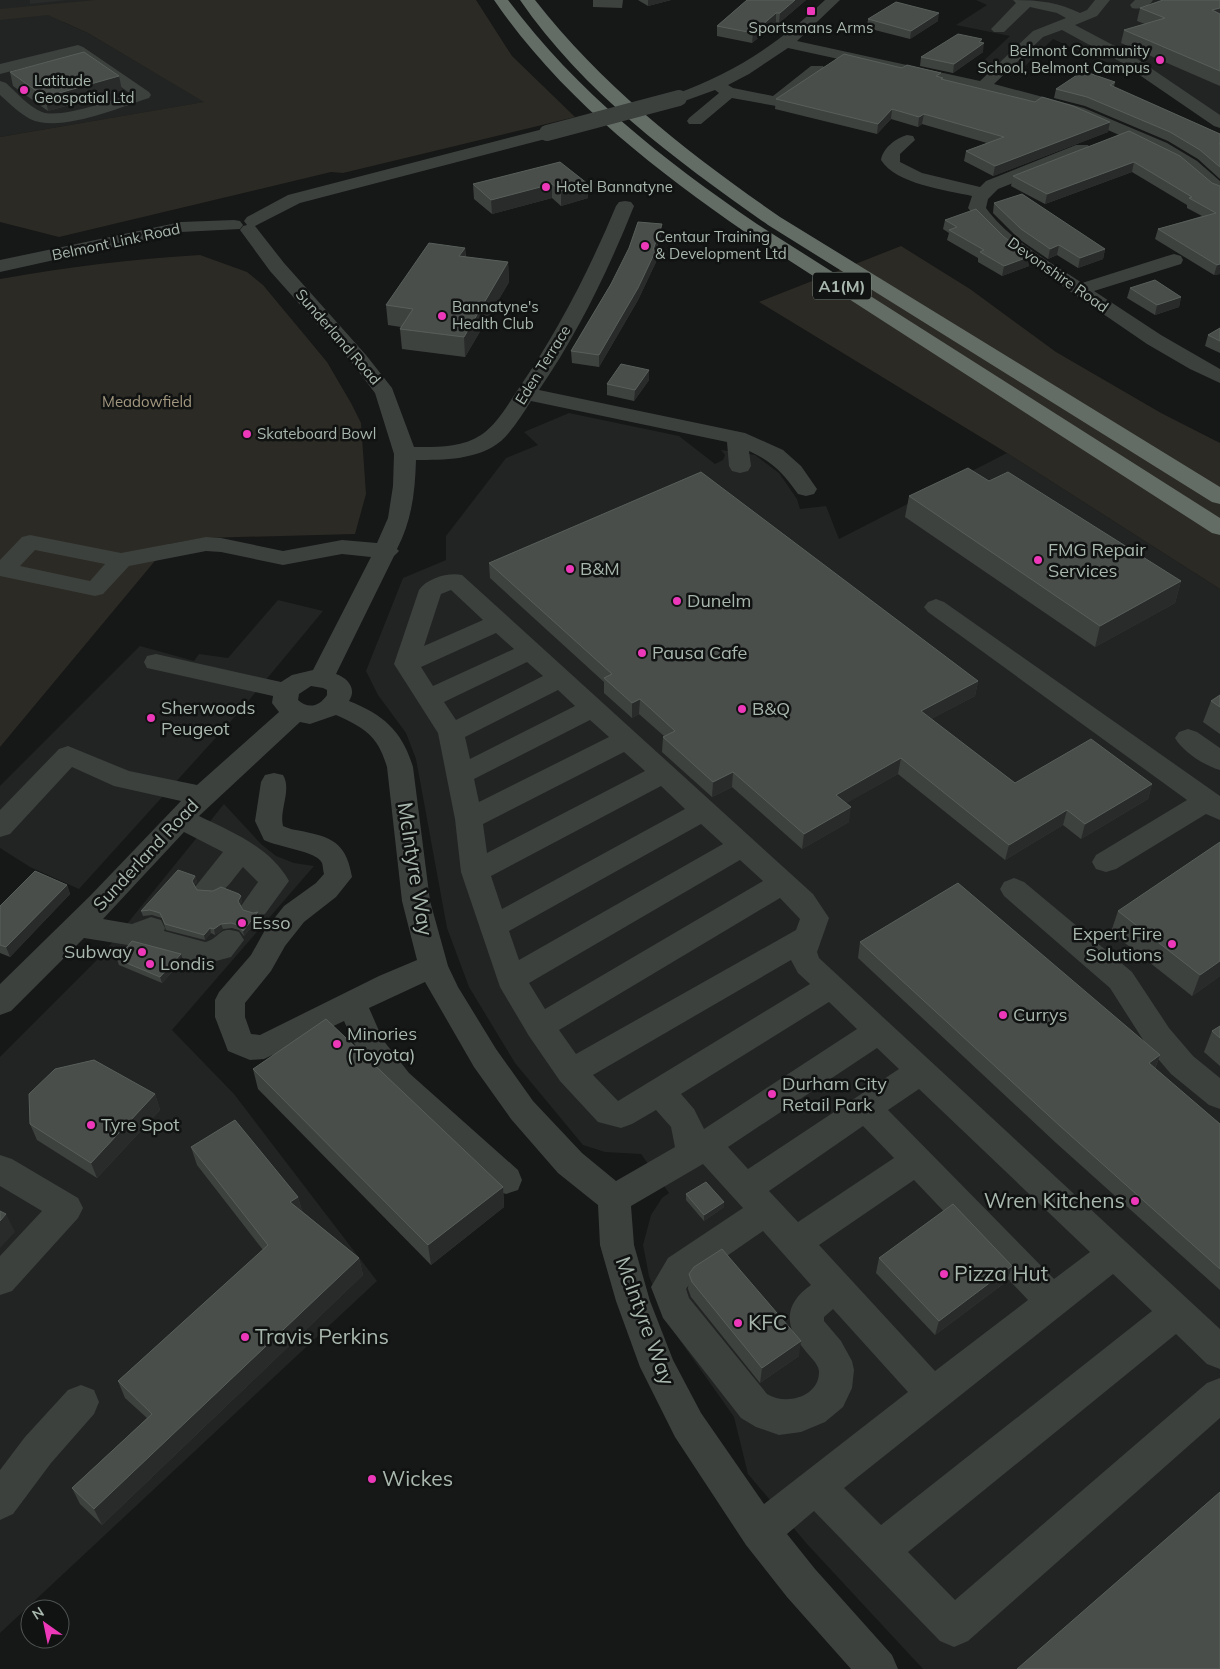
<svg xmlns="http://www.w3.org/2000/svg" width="1220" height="1669" viewBox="0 0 1220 1669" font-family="Mulish,sans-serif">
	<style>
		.built { fill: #222423 }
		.green { fill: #2c2a24 }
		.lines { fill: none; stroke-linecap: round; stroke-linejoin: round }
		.minor { fill: #3c413e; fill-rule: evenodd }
		.highway { fill: #636d66; fill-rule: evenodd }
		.minor-bridge { stroke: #3c413e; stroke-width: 16 }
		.wall { fill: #3e423f }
		.shaded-wall { fill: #292b2a }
		.building { fill: #494e4b; stroke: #585f5a }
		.poi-dot { fill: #ed38ba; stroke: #111212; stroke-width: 2 }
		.labels { text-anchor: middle; stroke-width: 5; stroke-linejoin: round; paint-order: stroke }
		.far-poi-label { font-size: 15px; fill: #a8b7ad; stroke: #111212; text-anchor: start }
		.far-street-label { font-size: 15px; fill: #a8b7ad; stroke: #111212 }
		.far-park-label { font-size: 15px; fill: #a2977f; stroke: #111212 }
		.shield { fill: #111212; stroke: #7b867e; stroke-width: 1 }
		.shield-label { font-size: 16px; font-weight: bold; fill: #a8b7ad }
		.poi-label { font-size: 18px; fill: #a8b7ad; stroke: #111212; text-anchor: start }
		.street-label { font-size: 18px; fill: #a8b7ad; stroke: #111212 }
		.near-street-label { font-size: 21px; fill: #a8b7ad; stroke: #111212 }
		.near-poi-label { font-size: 21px; fill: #a8b7ad; stroke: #111212; text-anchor: start }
	</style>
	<rect width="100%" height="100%" fill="#161717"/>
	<g class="built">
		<path d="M0,0h134l-71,22 25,11 117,69 -205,35z"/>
		<path d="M976,0h244v127l-51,-40 -88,-35 -28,-13 -37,36 -40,-7 34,-32 -54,-11 31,-20z"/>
		<path d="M569,413l110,23 36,28 8,-4 2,-5 -4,-5 34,5 24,18 18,26 3,10 26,-3 13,33 168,-86 213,136v1080h-297l-116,-125 -59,-70 -14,-57 -67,-95 -18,-46 -6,-31 8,-30 11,-17 7,-5 -28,-39 -36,-2 -22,-7 -68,-82 -46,-76 -22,-59 -31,-169 -10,-26 -28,-38 -12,-24 37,-93 43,-18v-24l60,-78 32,-13 -14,-13z"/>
		<path d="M278,600l45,11 -83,100 -161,178 -49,-22 -30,-19v-62l140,-140 54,15 5,-7 29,4z"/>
		<path d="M224,804l37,40 15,12 18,7 20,3 -142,164 62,64 143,187 -377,352v-576l101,-101z"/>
	</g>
	<g class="green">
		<path d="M96,0h380l36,56 63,61 -232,56 -12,-1 -272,65 -59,-15v-85l204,-35 -116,-69 -40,-18 -48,5v-11z"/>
		<path d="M901,246l69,43 86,63 105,61 59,30v146l-213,-136 -248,-151z"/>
		<path d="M200,255l47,17 16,13 64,77 24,41 10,20 5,71 -11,40 -152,4 -34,6 -169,203v-468c67,-12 132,-20 200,-24z"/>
	</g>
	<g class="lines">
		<g class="minor">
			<path d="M825,0h15l-43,41 183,40 53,-50 33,-13 -9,-5 -27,-6 -26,25h-10l-3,-3 3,-3 22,-23 -3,-3c24,0 45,2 67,13l7,-3 8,-10h15l-13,16 -22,9 55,29 90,61v13l-6,-2 -95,-65 -57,-31 -19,7 -49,47 90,24 83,35 30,18 23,20v14l-6,-1 -29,-25 -30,-18 -83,-37 -91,-24 -193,-42 -39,26 -21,11 5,3 40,8 38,-30h12l2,3 -43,35 -6,2 -44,-8 -31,26h-12l-2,-3 2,-3 30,-25 -4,-3 -36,13 -6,-2 -2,-3 2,-3c61,-22 105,-51 152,-95z"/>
			<path d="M1135,0h18c-4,7 -13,10 -21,8l-2,-3z"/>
			<path d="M78,45l5,2 66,45 2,3 -2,3c-31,10 -89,35 -119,21 -11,-6 -21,-16 -30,-24v-14l6,2c11,10 23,24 36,29 18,7 70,-12 89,-18l-56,-39 -75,19v-10z"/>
			<path d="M547,128l6,1 2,4 -2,4 -253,66 -45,23 29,37 82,92 26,33 22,59c22,0 47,1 67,-12 15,-10 26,-29 36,-44 40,-58 72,-120 99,-185l3,-4 6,-1 6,1 3,4c-26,65 -56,127 -95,184l206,43 38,17 18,16 16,23 -3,5 -8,2 -8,-2c-15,-21 -25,-32 -49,-43l2,15 -3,5 -8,2 -8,-2 -3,-5 -2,-24 -196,-41c-9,14 -18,29 -30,40 -22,19 -58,19 -85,19 -1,32 -4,60 -19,89l2,2 -5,5 -58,118c12,4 21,15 13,27 35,14 53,30 64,66l17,134 18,65 10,21 38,62 37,52 49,52 34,28 59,-34 -4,-20 -15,-17 -24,14 -11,4 -23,-6 -38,-41 -31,-45 -29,-49 -39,-115 -6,-53 -17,-86 -44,-69 25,-74c8,-12 30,-18 43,-15l351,319 16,24 -12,34 2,6 401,371v40l-13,-5 -31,-30 -268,218 47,48 252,-217 13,-5v40l-252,223 -14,6 -14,-6 -126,-130 -27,23 28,35 77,86 6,14h-47l-64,-72 -41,-52 -71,-108 -35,-70 -24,-66 -16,-56 -2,-40 -40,-32 -47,-54 -37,-52 -49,-85 -56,26 14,32 26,33 109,97 4,10 -4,10 -12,4 -12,-4 -107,-99 -27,-35 -16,-35 -80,38 -14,1 -22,-9 -13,-34v-17l4,-8 32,-37 14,-25 19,-24 32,-23 8,-9c-1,-3 -1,-8 -2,-11 -5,-12 -45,-16 -58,-23l-9,-19 6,-39 4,-7 9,-2 9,2c9,15 -4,35 0,51 8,4 15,4 23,6 30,6 41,15 46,45l-16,20 -32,25 -19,24 -14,25 -26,32v14l6,17 9,1 119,-59 38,-16 -15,-59 -15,-134c-9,-31 -22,-39 -51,-52l-26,9 -10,-2 -101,94c33,16 71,31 90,65l-24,33 -10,3 -10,-3 -4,-8 17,-24 -15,-15c-13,15 -21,34 -44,27l-4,-7 28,-35 -39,-20 -81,87 29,5 19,-7 10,3 4,8 -1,3 41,11c17,-4 12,-17 34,-10l5,8 -13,17 -26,7 -71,-18 -50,-8 -73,73 -11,4v-31l90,-88 91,-95 -67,-15 -42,-19 -62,67 -10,3v-27l59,-61 9,-3 61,25 68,14 82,-73 -7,-9 1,-7 -126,-28 -3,-6 3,-6 9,-2 125,28 11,-7 21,-5 58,-113 -29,-3 -59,11 -62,-13 -15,-1 -77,15 -26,28 -8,2 -95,-20v-16l22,-23 8,-2 91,18 85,-16 15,1 62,13 59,-11 35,3 11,-25 5,-32 1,-32 -19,-61 -23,-30 -82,-92 -30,-41 3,-4 4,-1 -3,-4 3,-4 41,-22zM35,550l70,14 -15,17 -70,-15zM451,590l32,30 -59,26 17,-52zM496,633l18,16 -81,37 -12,-19zM527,662l16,14 -87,44 -12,-18zM311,686l12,2 4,2v5c-8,12 -19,14 -29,5l1,-6zM558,690l17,16 -105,53 -5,-22zM590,720l19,17 -130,65 -5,-23zM624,752l21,19 -158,82 -4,-29zM661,786l24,23 -183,100 -11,-33zM701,824l22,20 -204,116 -10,-29zM740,860l23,21 -218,128 -16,-26zM780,898l20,21 -4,11 -220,124 -17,-24zM791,960l7,13 12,11 -192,117 -25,-26zM829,1002l28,27 -153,100 -10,-20 -13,-15zM877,1048l22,21 -151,100 -20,-22zM919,1089l171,163 -36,27 -166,-169zM863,1126l31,32 -96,64 -29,-31zM703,1164l40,44 -75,50 -17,29 12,31 78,100 15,9 23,8 22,-3 24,-10 18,-15 9,-19 2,-18 -2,-9 -11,-20 -17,-20v-4l9,-8 75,83 -144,112 -63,-91 -28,-53 -23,-59 -16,-56 -3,-39zM914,1180l114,120 -93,71 -116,-126zM763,1231l48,54c-26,18 -28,40 -7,64 5,7 14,14 15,22 1,26 -33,35 -52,23l-78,-96 -3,-9 6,-9zM1113,1274l39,37 -271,214 -37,-37z"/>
			<path d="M907,135l6,1 2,4 -15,14v8l22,11 58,14 6,-6 90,-36h12l2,4 -2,4 -90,36 -10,10 -2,9c23,32 63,53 96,75l85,-27 7,-2 7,2 2,4 -2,4 -87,27 67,44 59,34v14l-30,-14 -43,-25 -143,-98 -18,-16 -18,-22 4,-12c-27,-6 -76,-12 -91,-36 2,-12 15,-22 26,-25z"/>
			<path d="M234,220l6,1 3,4 -3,4 -59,3 -181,40v-12l181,-38z"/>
			<path d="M936,599l8,3 276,194v24l-14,-6 -90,55 -10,3 -10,-3 -4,-7 4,-7 91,-55 -259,-188 -4,-5 4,-5z"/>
			<path d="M1188,729l9,3 23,16v22c-15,-4 -37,-18 -45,-32l4,-6z"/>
			<path d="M1014,878l10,4 108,90 37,56 24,28 27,22v31l-11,-4 -38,-31 -24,-28 -37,-58 -106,-92 -4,-7 4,-7z"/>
			<path d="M0,1155l12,4 66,39 5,10 -5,10 -66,73 -12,4v-39l42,-45 -42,-25z"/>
			<path d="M81,1385l13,5 5,12 -5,12 -43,49 -38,51 -13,6v-50l25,-33 43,-47z"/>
		</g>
		<g class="highway">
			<path d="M494,0h14c71,94 153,158 249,224l463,294v17l-8,-2 -467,-301c-95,-66 -185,-136 -251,-232z"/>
			<path d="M520,0h15c70,89 153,153 245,217l440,270v17l-8,-2 -444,-277c-91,-64 -184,-132 -248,-225z"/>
		</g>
		<path class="minor-bridge" d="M547,133l132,-35"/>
	</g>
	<g class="wall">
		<path d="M593,0h30l-1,8 -29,-1z"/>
		<path d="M638,0h33l-23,6z"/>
		<path d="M747,0h59l-27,23h-3l-24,20 -35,-7v-10z"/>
		<path d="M1220,0v86l-99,-43 3,-13 21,-6 -8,-3 3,-13z"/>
		<path d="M868,19l70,2 -28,18 -43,-11z"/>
		<path d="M982,39l-1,4 2,9 -30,21 -33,-7 1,-9z"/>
		<path d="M902,68l39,5 -1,4 3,1 -1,2 168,42 -2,10 -115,44 -29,-15 2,-10 21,-8 -65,-19 -4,3 -27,-8 -14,15 -102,-25 1,-10z"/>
		<path d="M10,72l112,18 -74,21 -35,-25z"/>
		<path d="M1115,82l-1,5 106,47v45l-22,-20 -30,-18 -83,-35 -31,-8 2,-9z"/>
		<path d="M1129,131l83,52 8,3v88l-6,1 -59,-36 3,-10 44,-13 -15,-8v-3l-55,-33 -87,32 -34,-18 2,-10z"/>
		<path d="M560,162l28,36 -27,8 -9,-8 -60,16 -18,-15 -1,-15z"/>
		<path d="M994,203l111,46 -2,10 -25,9 -21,-13 -9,4 -29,-20 -26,-26z"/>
		<path d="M945,220l84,46 -27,10 -24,-14v-4l-31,-18 2,-7 -6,-4z"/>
		<path d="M662,224l-1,11 -5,15v12l-18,38 -39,67 -27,-4 -1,-12 40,-67z"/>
		<path d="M465,248l1,9 42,5 1,20 -44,75 -63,-8 -2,-20 1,-2 -13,-2 -2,-20z"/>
		<path d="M1130,288l51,9 -2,10 -24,8 -28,-17z"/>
		<path d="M1220,328v25l-15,-7 3,-11z"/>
		<path d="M649,370v10l-15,21 -27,-6v-11z"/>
		<path d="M989,481l192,100 -6,22 -80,44 -190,-130 4,-21z"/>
		<path d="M489,563l489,118 -3,15 -44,23 84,64 137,1 -4,15 -67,40 -18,-14 -58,35 -107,-86 -52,29 3,19 -47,27 -70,-62 -20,10 -50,-45 1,-15 1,-1 -25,-22 -7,4 -28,-25v-11l-114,-104z"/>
		<path d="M1220,695v39l-17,-12 8,-21z"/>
		<path d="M195,876l2,6 -3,3 3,5 45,11 -2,4 3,5 10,3 5,-1 1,6 -15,18 -5,-6 -7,-2 -9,1 -8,6 -4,-2 -6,7 -39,-10 -4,-12 -10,-3 -9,1 -2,-5z"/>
		<path d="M67,885l3,9 -60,63 -10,-4v-47z"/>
		<path d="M1118,911l102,65 -28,20 -81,-64z"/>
		<path d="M860,942l300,113 -5,14 65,55v166l-165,-148 -197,-184z"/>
		<path d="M117,959l66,1 -21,23 -43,-18z"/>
		<path d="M1220,1026v40l-16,-14 8,-21z"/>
		<path d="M253,1069l250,118 1,20 -73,58 -173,-176z"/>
		<path d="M155,1094l5,16 -63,68 -60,-38 -7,-16z"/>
		<path d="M191,1147l107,50 4,14 57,47 4,17 -261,250 -22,-21 -8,-16 75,-70 -22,-20 -7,-17 145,-131 -66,-85z"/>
		<path d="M686,1194l38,13 -20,14 -18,-21z"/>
		<path d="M879,1258l128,23 -72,54 -59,-62z"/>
		<path d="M689,1274l110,82 -39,27 -69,-86 -3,-8z"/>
	</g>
	<g class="shaded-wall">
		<path d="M30,0h37l-37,4z"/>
		<path d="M648,0h23l-23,6z"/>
		<path d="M795,0h11l-27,23 1,-10z"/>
		<path d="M1220,8v12l-8,-10z"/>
		<path d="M776,13v10l-24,20 1,-10z"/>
		<path d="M939,13l-1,8 -28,18 1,-8z"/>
		<path d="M982,39l-1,6 3,-2 -1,9 -30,21 1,-9z"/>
		<path d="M119,76l3,14 -74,21 -3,-14z"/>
		<path d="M892,109l-1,10 -14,15 1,-10z"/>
		<path d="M924,114l-2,10 -4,3 1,-10z"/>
		<path d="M1110,122l-2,10 -115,44 2,-10z"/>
		<path d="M1134,162l-2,10 -87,32 2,-10z"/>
		<path d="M552,184v14l-60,16 -1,-14z"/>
		<path d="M588,184v14l-27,8v-15z"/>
		<path d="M662,224l-1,11 -5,15v12l-18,38 -39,67v-12l54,-105z"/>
		<path d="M1059,245l-2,10 -9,4 2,-10z"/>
		<path d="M465,248l1,19 -7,-11z"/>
		<path d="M1105,249l-2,10 -25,9 2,-10z"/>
		<path d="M1031,256l-2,10 -27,10 2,-10z"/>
		<path d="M508,262l1,20 -44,75 -1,-20z"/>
		<path d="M1220,264v10l-6,1 3,-10z"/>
		<path d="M1181,297l-2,10 -24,8 2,-10z"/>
		<path d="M649,370v10l-15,21 1,-11z"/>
		<path d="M1181,581l-6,22 -80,44 5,-21z"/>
		<path d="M978,681l-3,15 -57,30 3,-15z"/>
		<path d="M640,699l-1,15 -7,4v-15z"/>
		<path d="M901,758l-3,16 -64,36 2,-15z"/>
		<path d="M733,772l-1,15 -20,10 1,-15z"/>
		<path d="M1152,784l-4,15 -67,40 4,-15z"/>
		<path d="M851,807l-2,15 -47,27 2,-15z"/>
		<path d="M1067,810l-4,15 -58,35 4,-15z"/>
		<path d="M195,876l2,6 -4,5 -1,-6z"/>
		<path d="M67,885l3,9 -60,63 -4,-10z"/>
		<path d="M241,896l1,5 -3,6 -1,-6z"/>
		<path d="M258,912l1,6 -15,18 -1,-5z"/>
		<path d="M221,924l2,5 -8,6 -1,-6z"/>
		<path d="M210,928l1,5 -6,7 -1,-5z"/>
		<path d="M181,954l2,6 -21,23 -2,-6z"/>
		<path d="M1220,961v15l-28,20 8,-21z"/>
		<path d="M1160,1055l-6,16 -5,-8z"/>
		<path d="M155,1094l5,16 -63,68 -6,-15z"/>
		<path d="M503,1187l1,20 -73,58 -3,-20z"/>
		<path d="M298,1197l5,18 -13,-13z"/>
		<path d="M724,1202v5l-20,14v-6z"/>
		<path d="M6,1214l9,18 -15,16v-27z"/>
		<path d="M359,1258l4,17 -261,250 -8,-16z"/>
		<path d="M1012,1266l-5,15 -72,54 4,-14z"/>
		<path d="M801,1341l-2,15 -39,27 2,-15z"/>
	</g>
	<g class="building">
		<path d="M747,0h48l-15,13h-4l-23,20 -36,-7z"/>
		<path d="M1163,0h57v8l-8,2 8,4v57l-96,-41 41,-12 -25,-10z"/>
		<path d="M896,2l43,11 -28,18 -43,-12z"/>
		<path d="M958,34l24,5 -3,3 5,1 -30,21 -33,-7z"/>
		<path d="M84,52l35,24 -74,21 -35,-25z"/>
		<path d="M844,54l58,14 5,-3 34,8 -5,3 7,2 -2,1 94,23 7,-5 31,9 37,16 -115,44 -29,-15 38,-14 -80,-23 -5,3 -27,-8 -14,15 -102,-25z"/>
		<path d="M1083,71l32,11 -5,3 110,49v9l-1,1h1v23l-20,-17 -30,-18 -83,-35 -31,-8z"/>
		<path d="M1129,131l51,25 32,27 8,3v78l-3,1 -59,-36 58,-16 -27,-15 3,-1 -58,-35 -87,32 -34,-18z"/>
		<path d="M560,162l28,22 -27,7 -9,-7 -61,16 -18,-16z"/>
		<path d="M1022,194l83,55 -25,9 -21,-13 -9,4 -4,-3 -25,-17 -27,-26z"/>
		<path d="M976,209l28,28 27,19 -27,10 -24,-14 4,-2 -35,-20 8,-3 -12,-7z"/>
		<path d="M638,222l24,2 -9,26h3l-18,38 -39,67 -28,-4 40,-67 18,-36z"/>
		<path d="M429,243l36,5 -6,8 49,6 -44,75 -64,-8 13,-20 -27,-4z"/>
		<path d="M1155,280l26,17 -24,8 -27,-17z"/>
		<path d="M1220,328v13l-12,-6z"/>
		<path d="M621,364l28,6 -14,20 -28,-6z"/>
		<path d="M968,468l21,13 19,-9 173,109 -81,45 -191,-130z"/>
		<path d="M701,472l277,209 -57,30 94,72 76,-44 61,45 -67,40 -18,-14 -58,35 -108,-87 -65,37 15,12 -47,27 -71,-62 -20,10 -50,-45 12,-6 -35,-32 -8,4 -28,-25 8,-4 -123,-111z"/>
		<path d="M1220,695v12l-9,-6z"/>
		<path d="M1220,842v119l-20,14 -82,-64z"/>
		<path d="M178,870l17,6 -3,5 5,9 16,1 8,-4 18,7 2,2 -3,5 5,9 10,3 5,-1 -15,19 -5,-6 -7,-2 -10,1 -7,5 -4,-1 -6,7 -39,-11 -5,-11 -10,-3 -9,1z"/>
		<path d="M35,871l32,14 -61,62 -6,-2v-39z"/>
		<path d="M958,883l202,172 -11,8 71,61v145l-160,-143 -200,-184z"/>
		<path d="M132,941l49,13 -21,23 -43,-18z"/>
		<path d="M326,1019l177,168 -75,58 -175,-176z"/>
		<path d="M1220,1026v12l-8,-7z"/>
		<path d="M94,1060l61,34 -64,69 -61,-39 -1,-30 26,-25z"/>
		<path d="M235,1120l63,77 -8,5 69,56 -265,251 -22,-21 80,-74 -34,-33 150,-136 -77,-98z"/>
		<path d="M706,1182l18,20 -20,13 -18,-21z"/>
		<path d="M953,1204l59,62 -73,55 -60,-63z"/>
		<path d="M0,1211l6,3 -6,7z"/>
		<path d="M722,1249l79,92 -39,27 -70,-86 -3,-8 5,-7z"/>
		<path d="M1220,1492v177h-203z"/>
	</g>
	<g class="poi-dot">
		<rect x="806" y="6" width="10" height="10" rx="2.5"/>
		<circle cx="1160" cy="60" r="5"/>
		<circle cx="24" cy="90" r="5"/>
		<circle cx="546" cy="187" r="5"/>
		<circle cx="645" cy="246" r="5"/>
		<circle cx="442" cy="316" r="5"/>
		<circle cx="247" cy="434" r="5"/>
		<circle cx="1038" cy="560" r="5"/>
		<circle cx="570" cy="569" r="5"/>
		<circle cx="677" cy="601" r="5"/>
		<circle cx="642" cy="653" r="5"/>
		<circle cx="742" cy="709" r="5"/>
		<circle cx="151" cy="718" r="5"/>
		<circle cx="242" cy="923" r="5"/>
		<circle cx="1172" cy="944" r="5"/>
		<circle cx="142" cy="952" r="5"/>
		<circle cx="150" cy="964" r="5"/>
		<circle cx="1003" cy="1015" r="5"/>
		<circle cx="337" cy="1044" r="5"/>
		<circle cx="772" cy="1094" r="5"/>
		<circle cx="91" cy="1125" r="5"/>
		<circle cx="1135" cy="1201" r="5"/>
		<circle cx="944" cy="1274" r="5"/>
		<circle cx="738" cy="1323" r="5"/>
		<circle cx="245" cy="1337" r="5"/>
		<circle cx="372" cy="1479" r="5"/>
	</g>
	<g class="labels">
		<g class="far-poi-label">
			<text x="811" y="33" text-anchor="middle">Sportsmans Arms</text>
			<text x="1150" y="56" text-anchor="end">Belmont Community<tspan x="1150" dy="17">School, Belmont Campus</tspan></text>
			<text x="34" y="86">Latitude<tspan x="34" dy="17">Geospatial Ltd</tspan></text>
			<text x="556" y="192">Hotel Bannatyne</text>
			<text x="655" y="242">Centaur Training<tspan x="655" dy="17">&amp; Development Ltd</tspan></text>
			<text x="452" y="312">Bannatyne's<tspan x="452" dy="17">Health Club</tspan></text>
			<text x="257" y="439">Skateboard Bowl</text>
		</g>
		<g class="far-street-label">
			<text transform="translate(116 242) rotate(-12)" y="5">Belmont Link Road</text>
			<text transform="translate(1058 275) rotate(35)" y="5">Devonshire Road</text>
			<text transform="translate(338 337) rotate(49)" y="5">Sunderland Road</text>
			<text transform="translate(543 365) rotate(-58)" y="5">Eden Terrace</text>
		</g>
		<g class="far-park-label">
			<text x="147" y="407">Meadowfield</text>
		</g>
		<rect class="shield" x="813" y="272.5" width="58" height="27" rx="4"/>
		<g class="shield-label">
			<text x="842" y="292">A1(M)</text>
		</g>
		<g class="poi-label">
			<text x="1048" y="556">FMG Repair<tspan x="1048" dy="21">Services</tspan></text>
			<text x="580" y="575">B&amp;M</text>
			<text x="687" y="607">Dunelm</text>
			<text x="652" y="659">Pausa Cafe</text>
			<text x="161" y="714">Sherwoods<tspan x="161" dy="21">Peugeot</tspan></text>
			<text x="752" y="715">B&amp;Q</text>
			<text x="252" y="929">Esso</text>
			<text x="1162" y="940" text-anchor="end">Expert Fire<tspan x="1162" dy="21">Solutions</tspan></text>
			<text x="132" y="958" text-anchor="end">Subway</text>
			<text x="160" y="970">Londis</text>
			<text x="1013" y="1021">Currys</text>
			<text x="347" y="1040">Minories<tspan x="347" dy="21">(Toyota)</tspan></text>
			<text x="782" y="1090">Durham City<tspan x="782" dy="21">Retail Park</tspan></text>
			<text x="101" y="1131">Tyre Spot</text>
		</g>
		<g class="street-label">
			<text transform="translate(146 855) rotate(-47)" y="6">Sunderland Road</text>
		</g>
		<g class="near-street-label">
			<text transform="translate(415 869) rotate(81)" y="7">McIntyre Way</text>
			<text transform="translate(645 1321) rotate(70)" y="7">McIntyre Way</text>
		</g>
		<g class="near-poi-label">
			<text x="1125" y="1208" text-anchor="end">Wren Kitchens</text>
			<text x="954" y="1281">Pizza Hut</text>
			<text x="748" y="1330">KFC</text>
			<text x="255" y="1344">Travis Perkins</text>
			<text x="382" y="1486">Wickes</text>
		</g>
	</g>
	<g transform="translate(45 1624) rotate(327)"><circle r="24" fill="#111212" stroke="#4d5450"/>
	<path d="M0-4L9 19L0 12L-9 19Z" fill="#ed38ba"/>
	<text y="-8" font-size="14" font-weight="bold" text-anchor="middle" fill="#a8b7ad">N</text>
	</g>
</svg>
